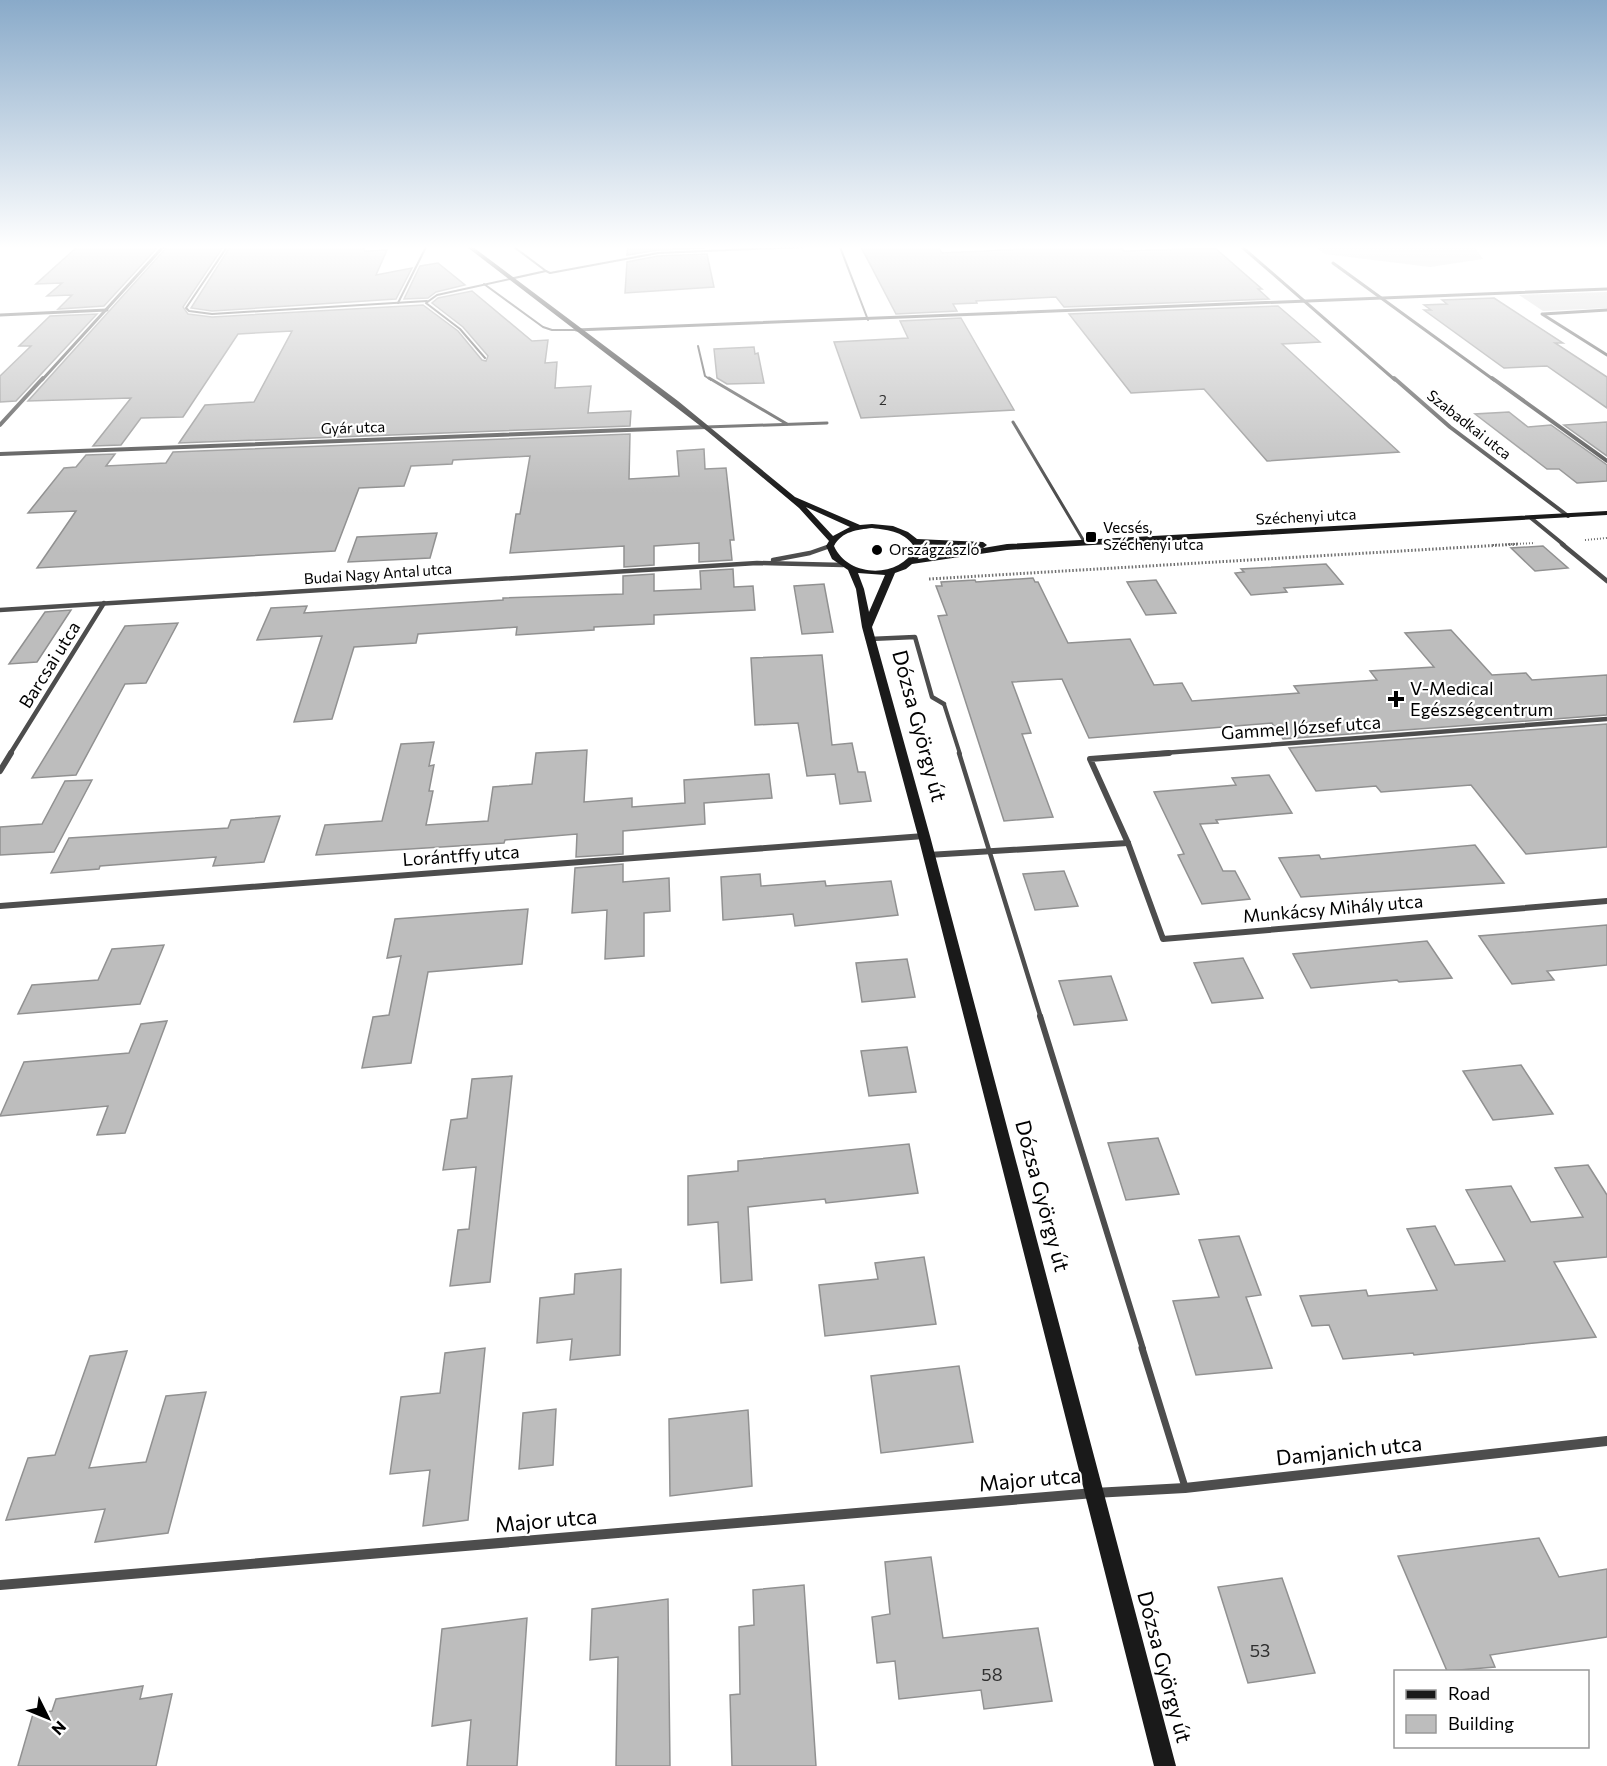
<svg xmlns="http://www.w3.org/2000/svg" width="1607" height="1766" viewBox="0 0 1607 1766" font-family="Commissioner,sans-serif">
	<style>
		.green { fill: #d4d4d4 }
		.building { fill: #bdbdbd; stroke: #919191; stroke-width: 1.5 }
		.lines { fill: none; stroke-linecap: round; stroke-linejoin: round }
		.path-far1 { stroke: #6f6f6f; stroke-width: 2; stroke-dasharray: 1 2; stroke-linecap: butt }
		.path { stroke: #6f6f6f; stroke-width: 3; stroke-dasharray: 1.5 2; stroke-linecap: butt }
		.lane-far5 { stroke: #4d4d4d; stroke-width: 2 }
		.lane-far4 { stroke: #4d4d4d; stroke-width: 3 }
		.lane-far3 { stroke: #4d4d4d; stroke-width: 4 }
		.lane-far2 { stroke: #4d4d4d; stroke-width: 4.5 }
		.lane-far1 { stroke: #4d4d4d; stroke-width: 6 }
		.lane { stroke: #4d4d4d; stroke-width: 7 }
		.street-far4 { stroke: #4d4d4d; stroke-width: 3 }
		.street-far3 { stroke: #4d4d4d; stroke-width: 4 }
		.street-far2 { stroke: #4d4d4d; stroke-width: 4.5 }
		.street-far1 { stroke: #4d4d4d; stroke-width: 6 }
		.street { stroke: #4d4d4d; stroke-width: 10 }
		.secondary { fill: #1a1a1a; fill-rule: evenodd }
		.poi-dot { fill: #000; stroke: #fff; stroke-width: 2 }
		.labels { text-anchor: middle; stroke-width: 4.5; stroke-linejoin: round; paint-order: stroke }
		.far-number-label { font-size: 14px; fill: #2f2f2f }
		.far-street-label { font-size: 15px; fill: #000; stroke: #fff }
		.far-poi-label { font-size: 15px; fill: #000; stroke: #fff; text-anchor: start }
		.street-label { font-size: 18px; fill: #000; stroke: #fff }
		.poi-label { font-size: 18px; fill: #000; stroke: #fff; text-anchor: start }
		.near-number-label { font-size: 18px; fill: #2f2f2f }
		.near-street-label { font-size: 21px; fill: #000; stroke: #fff }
	</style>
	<rect width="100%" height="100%" fill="#fff"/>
	<g class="green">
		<path d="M1316,247h158l9,12 -53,8 -105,-13z"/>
		<path d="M1607,292v16l-64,3 -24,-16z"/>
	</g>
	<g class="building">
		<path d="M77,247h81l-54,59 -46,3 14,-14 -25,1 15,-13 -26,1z"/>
		<path d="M167,247h56l-40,60 5,7 24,3 211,-12 35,26 24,29 4,1 2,-5 -25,-29 -31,-24 6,-5 34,-7 60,50 16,-1 -3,23 12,-1 -2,26 36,-2 -3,27 43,-2 -1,15 -451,17 26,-38 49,-3 38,-71 -54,3 -55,83 -42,1 -20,27 -28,1 38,-48 -103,3z"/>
		<path d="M230,247h134l1,4 22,-1 -11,25 36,-7 -16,31 -184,12 -21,-3z"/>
		<path d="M628,247h77v1l-47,2 -31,5z"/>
		<path d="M861,247h77l4,6 81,-4 -1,-2h98l4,4 91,-3 47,41h-4l11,10 -205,8 -8,-10 -80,4 1,2 -24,1 4,7 -61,3z"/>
		<path d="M707,254l7,33 -89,6 2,-31 31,-6z"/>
		<path d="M438,263l27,22 -29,7 -8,6 -24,1 16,-33z"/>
		<path d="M1494,298l69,45h-8l52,34v31l-60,-42 -43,2 -80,-58h7l-7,-5 23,-1 -5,-4z"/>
		<path d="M1278,306l42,36 -38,2 117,108 -132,9 -63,-72 -73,4 -62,-79z"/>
		<path d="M97,314l-81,87 -16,1v-26l31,-30h-12l31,-30z"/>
		<path d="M961,318l53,92 -153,8 -27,-76 74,-4 -8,-17z"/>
		<path d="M754,347l1,7 3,-1 6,30 -37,1 -10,-6 -3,-29z"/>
		<path d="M1509,412l19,15 23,-2 56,40v16l-30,2 -18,-14h-12l-72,-55z"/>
		<path d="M1607,422v34l-43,-31z"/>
		<path d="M630,434l-1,45 50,-3 -2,-25 27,-2 1,20 21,-1 8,72h-4l2,20 -33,2v-19l-45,3v19l-30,2v-21l-114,7 6,-39h4l10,-58 -77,4 -1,4 -41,2 -7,20 -45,2 -24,63 -298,17 39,-57 -48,2 36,-45 12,-1 10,-12 29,-1 -9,12 60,-3 7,-11z"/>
		<path d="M437,533l-7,25 -82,4 9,-25z"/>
		<path d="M1543,546l25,22 -33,3 -24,-23z"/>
		<path d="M1326,564l17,20 -59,4 3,4 -36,3 -16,-22 9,-1 -3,-3z"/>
		<path d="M733,569l1,18 19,-1 2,24 -101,5v9l-60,3v3l-78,5 1,-8 -99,7 -2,9 -62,4 -22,72 -38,3 28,-86 -65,4 14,-32 36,-2 -3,7 199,-13v-2l120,-4v-18l31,-2v17l47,-2 -1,-18z"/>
		<path d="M1033,578l2,4h3l30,61 62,-4 24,46 28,-2 10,18 107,-8 -5,-7 83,-6 -7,-9 64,-4 -29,-34 46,-3 41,45 34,-2 6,7 75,-5v40l-324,24 -11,-16 -183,15 -27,-59 -50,3 19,51 -9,1 31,83 -49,4 -66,-205 9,-1 -11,-29h6l-1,-4 34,-2 1,2z"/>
		<path d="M1156,580l20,33 -30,2 -19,-33z"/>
		<path d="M824,584l9,48 -31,2 -8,-48z"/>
		<path d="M71,610l-34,52 -28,2 36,-52z"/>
		<path d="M178,623l-32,60 -21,1 -49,91 -44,3 93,-152z"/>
		<path d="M822,655l10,90 20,-2 6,29h7l6,29 -31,3 -5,-30 -28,2 -9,-53 -43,2 -4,-67z"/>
		<path d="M1607,724v123l-81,7 -55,-69 -90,7 -5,-6 -60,5 -27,-43z"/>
		<path d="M434,742l-5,24 5,-1 -5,26h4l-7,34 62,-4 5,-34 39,-3 4,-31 51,-3 -3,52 48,-4v9l53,-4 -1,-23 85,-6 3,24 -68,5 1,21 -82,7v23l-47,3 1,-23 -72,6 -1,3 -188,12 9,-30 57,-4 19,-77z"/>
		<path d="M1269,775l23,38 -76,7 2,3 -18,1 23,47h12l15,28 -48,5 -24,-49 6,-1 -30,-62 82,-7 -4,-7z"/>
		<path d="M92,780l-38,72 -54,3v-28l42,-3 23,-43z"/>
		<path d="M280,816l-16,46 -51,4 3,-9 -116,9 -1,3 -48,4 18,-35 159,-10 3,-8z"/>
		<path d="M1475,845l29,38 -203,14 -22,-39 40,-3 2,4z"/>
		<path d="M623,864v18l46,-4 1,33 -26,2v43l-39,3 2,-49 -35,3 3,-45z"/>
		<path d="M1064,871l14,35 -43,4 -12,-36z"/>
		<path d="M760,874l1,12 64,-5 1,5 65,-5 7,34 -103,11 -2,-12 -70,6 -2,-43z"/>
		<path d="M528,909l-6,55 -94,8 -17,91 -49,5 11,-51 16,-2 12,-59 -14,2 8,-39z"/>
		<path d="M1607,925v40l-60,6 7,9 -42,4 -33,-48z"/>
		<path d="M1427,941l25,37 -53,4 -2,-2 -86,8 -18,-34z"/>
		<path d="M164,945l-24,59 -122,10 14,-29 66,-5 14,-31z"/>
		<path d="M1243,958l20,40 -51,5 -18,-40z"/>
		<path d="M907,959l8,38 -53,5 -6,-39z"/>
		<path d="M1111,976l16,44 -53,5 -15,-44z"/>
		<path d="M167,1021l-42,112 -28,2 11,-29 -108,10 24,-54 105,-9 12,-29z"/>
		<path d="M907,1047l9,45 -47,4 -8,-45z"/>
		<path d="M1521,1065l32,49 -60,6 -30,-49z"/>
		<path d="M512,1076l-22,206 -40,4 8,-56 11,-1 7,-62 -33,3 8,-50 16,-2 5,-39z"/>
		<path d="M1158,1138l21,56 -53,6 -18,-57z"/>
		<path d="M909,1144l9,49 -92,10 -1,-4 -77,8 4,73 -31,3 -3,-61 -30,3v-49l50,-5v-10z"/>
		<path d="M1588,1165l19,30v62l-53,5 42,75 -182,18 -1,-2 -70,6 -14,-34 -17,1 -12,-30 66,-6 2,6 69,-6 -30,-61 28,-3 20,39 50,-4 -39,-71 45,-4 20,36 52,-5 -28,-49z"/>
		<path d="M1239,1236l22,59 -15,2 26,71 -76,7 -23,-74 46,-4 -20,-57z"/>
		<path d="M924,1257l12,67 -111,12 -6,-51 59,-6 -3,-16z"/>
		<path d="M621,1269l-1,86 -50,5 2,-21 -35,4 3,-45 34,-4 1,-20z"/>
		<path d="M485,1348l-17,172 -45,6 7,-56 -40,4 11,-77 39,-4 5,-40z"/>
		<path d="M127,1351l-38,117 57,-6 20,-66 40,-4 -38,141 -73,9 10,-33 -99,11 22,-62 27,-3 35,-99z"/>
		<path d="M959,1366l14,76 -92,11 -10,-77z"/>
		<path d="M556,1409l-3,56 -34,4 4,-56z"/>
		<path d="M748,1410l4,76 -82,10 -1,-77z"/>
		<path d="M1539,1538l20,39 48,-8v68l-117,18 5,12 -48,4 -49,-115z"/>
		<path d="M931,1557l12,81 95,-10 14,73 -68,8 -3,-19 -82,9 -4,-38 -18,2 -5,-46 18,-3 -5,-52z"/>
		<path d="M1282,1578l33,95 -67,10 -30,-96z"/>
		<path d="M804,1585l12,181h-84l-2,-71 10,-1 -1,-67 15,-2 -1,-35z"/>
		<path d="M668,1599l2,167h-54l2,-109 -28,3 2,-51z"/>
		<path d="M527,1618l-10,148h-50l4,-46 -39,6 10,-97z"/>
		<path d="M143,1686l-3,13 32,-5 -16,72h-138l15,-52 19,-3 4,-12z"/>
	</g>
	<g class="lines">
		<g class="path-far1">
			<path d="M1585,540l22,-2"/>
			<path d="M1493,545l42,-2"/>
		</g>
		<path class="path" d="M929,579l590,-35"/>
		<g class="lane-far5">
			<path d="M227,247l-41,61 3,3 23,3 215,-13"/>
			<path d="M840,247l28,73"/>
			<path d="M546,271l4,2 108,-20 145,-6"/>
			<path d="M484,284l59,43 9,3h24"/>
			<path d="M398,303l28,-56"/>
			<path d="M698,346l7,30 6,4"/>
			<path d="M485,358l-25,-29 -34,-26 11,-8 109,-24 -32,-24"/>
		</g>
		<g class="lane-far4">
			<path d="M709,378l78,46"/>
			<path d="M1013,422l72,121"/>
			<path d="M706,427l121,-4"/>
		</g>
		<path class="lane-far3" d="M944,704l16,50"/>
		<path class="lane-far2" d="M959,753l82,265"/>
		<path class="lane-far1" d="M1040,1016l103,333"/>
		<path class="lane" d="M1142,1348l43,139"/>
		<g class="street-far4">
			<path d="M1242,247l153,133"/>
			<path d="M1333,263l161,117"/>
			<path d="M1542,314l65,41"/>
			<path d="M1543,314l64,-4"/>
			<path d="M0,315l107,-5"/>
			<path d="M576,330l1031,-41"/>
			<path d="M42,380l121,-133"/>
		</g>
		<g class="street-far3">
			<path d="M1394,378l56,49 118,89"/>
			<path d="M1492,378l115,83"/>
			<path d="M0,425l43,-47"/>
			<path d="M0,454l706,-27"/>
			<path d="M1531,518l33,27"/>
		</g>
		<g class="street-far2">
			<path d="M1562,544l45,37"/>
			<path d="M773,560l37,-7 20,-7"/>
			<path d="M0,610l757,-47 86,2"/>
			<path d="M870,639l45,-2 17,60 12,7"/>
			<path d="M10,754l94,-151"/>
			<path d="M1150,754l457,-35"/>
		</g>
		<g class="street-far1">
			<path d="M1169,753l-79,6 38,84 35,96 444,-38"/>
			<path d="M0,771l11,-18"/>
			<path d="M928,855l200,-12"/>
			<path d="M0,906l924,-70"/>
		</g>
		<path class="street" d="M0,1585l1094,-92 91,-5 422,-47"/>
		<path class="secondary" d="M467,247h6l205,154 117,96 65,28 12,-1 21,2 15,6 9,7 66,3 4,3 -4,3 -62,-4 2,4 -5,11 89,-15 600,-33v4l-600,35 -95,14 -6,5 -11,4 -23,54 58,209 246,930h-22l-236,-930 -56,-209 -6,-38 -8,-19 -16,-11 -6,-13 3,-5 -30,-33 -92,-77zM806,507l44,20 -17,9zM872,528c17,2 34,4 43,20 -15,31 -67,30 -81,-2 8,-15 23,-16 38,-18zM858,573l27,2 -16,37 -5,-23z"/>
	</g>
	<linearGradient id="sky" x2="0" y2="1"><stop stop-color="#89aac9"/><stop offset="0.5" stop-color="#fff"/><stop offset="1" stop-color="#fff" stop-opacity="0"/></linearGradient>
	<rect width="1607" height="494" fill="url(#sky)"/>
	<g class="poi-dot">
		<rect x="1085" y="531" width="12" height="12" rx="3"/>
		<circle cx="877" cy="550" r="6"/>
		<path d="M1393 690h6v6h6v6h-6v6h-6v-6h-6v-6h6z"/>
	</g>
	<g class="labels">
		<g class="far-number-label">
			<text x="883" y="405">2</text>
		</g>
		<g class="far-street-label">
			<text transform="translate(1469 425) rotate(38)" y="5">Szabadkai utca</text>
			<text transform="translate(353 428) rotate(-2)" y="5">Gyár utca</text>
			<text transform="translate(1306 517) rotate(-3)" y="5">Széchenyi utca</text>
			<text transform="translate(378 574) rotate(-4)" y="5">Budai Nagy Antal utca</text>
		</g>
		<g class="far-poi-label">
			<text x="1103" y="533">Vecsés,<tspan x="1103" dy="17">Széchenyi utca</tspan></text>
			<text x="889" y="555">Országzászló</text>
		</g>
		<g class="street-label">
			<text transform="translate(50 665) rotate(-58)" y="6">Barcsai utca</text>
			<text transform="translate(1301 728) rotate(-4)" y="6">Gammel József utca</text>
			<text transform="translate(461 856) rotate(-4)" y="6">Lorántffy utca</text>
			<text transform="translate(1333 909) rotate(-5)" y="6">Munkácsy Mihály utca</text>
		</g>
		<g class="poi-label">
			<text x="1410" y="695">V-Medical<tspan x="1410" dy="21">Egészségcentrum</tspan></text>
		</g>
		<g class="near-number-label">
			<text x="1260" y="1657">53</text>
			<text x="992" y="1681">58</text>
		</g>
		<g class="near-street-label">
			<text transform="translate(919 726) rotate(75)" y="7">Dózsa György út</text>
			<text transform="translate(1042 1196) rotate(75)" y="7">Dózsa György út</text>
			<text transform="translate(1349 1451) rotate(-6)" y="7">Damjanich utca</text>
			<text transform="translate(1030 1480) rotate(-5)" y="7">Major utca</text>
			<text transform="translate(546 1521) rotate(-5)" y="7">Major utca</text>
			<text transform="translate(1164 1667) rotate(75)" y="7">Dózsa György út</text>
		</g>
	</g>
	<rect x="1394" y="1670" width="195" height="78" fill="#ffffff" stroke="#999999" stroke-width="1.5"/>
	<rect x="1406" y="1690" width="30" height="9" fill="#1a1a1a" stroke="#999999" stroke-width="1.5"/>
	<text x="1448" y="1700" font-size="18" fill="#000000">Road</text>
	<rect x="1406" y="1715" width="30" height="18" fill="#bdbdbd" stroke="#999999" stroke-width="1.5"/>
	<text x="1448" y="1730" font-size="18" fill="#000000">Building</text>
	<g transform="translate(48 1718) rotate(133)" stroke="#ffffff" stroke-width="4.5" paint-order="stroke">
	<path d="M0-4.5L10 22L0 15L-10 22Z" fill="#000000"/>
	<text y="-9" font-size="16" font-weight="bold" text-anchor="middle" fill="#000000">N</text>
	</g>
</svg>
